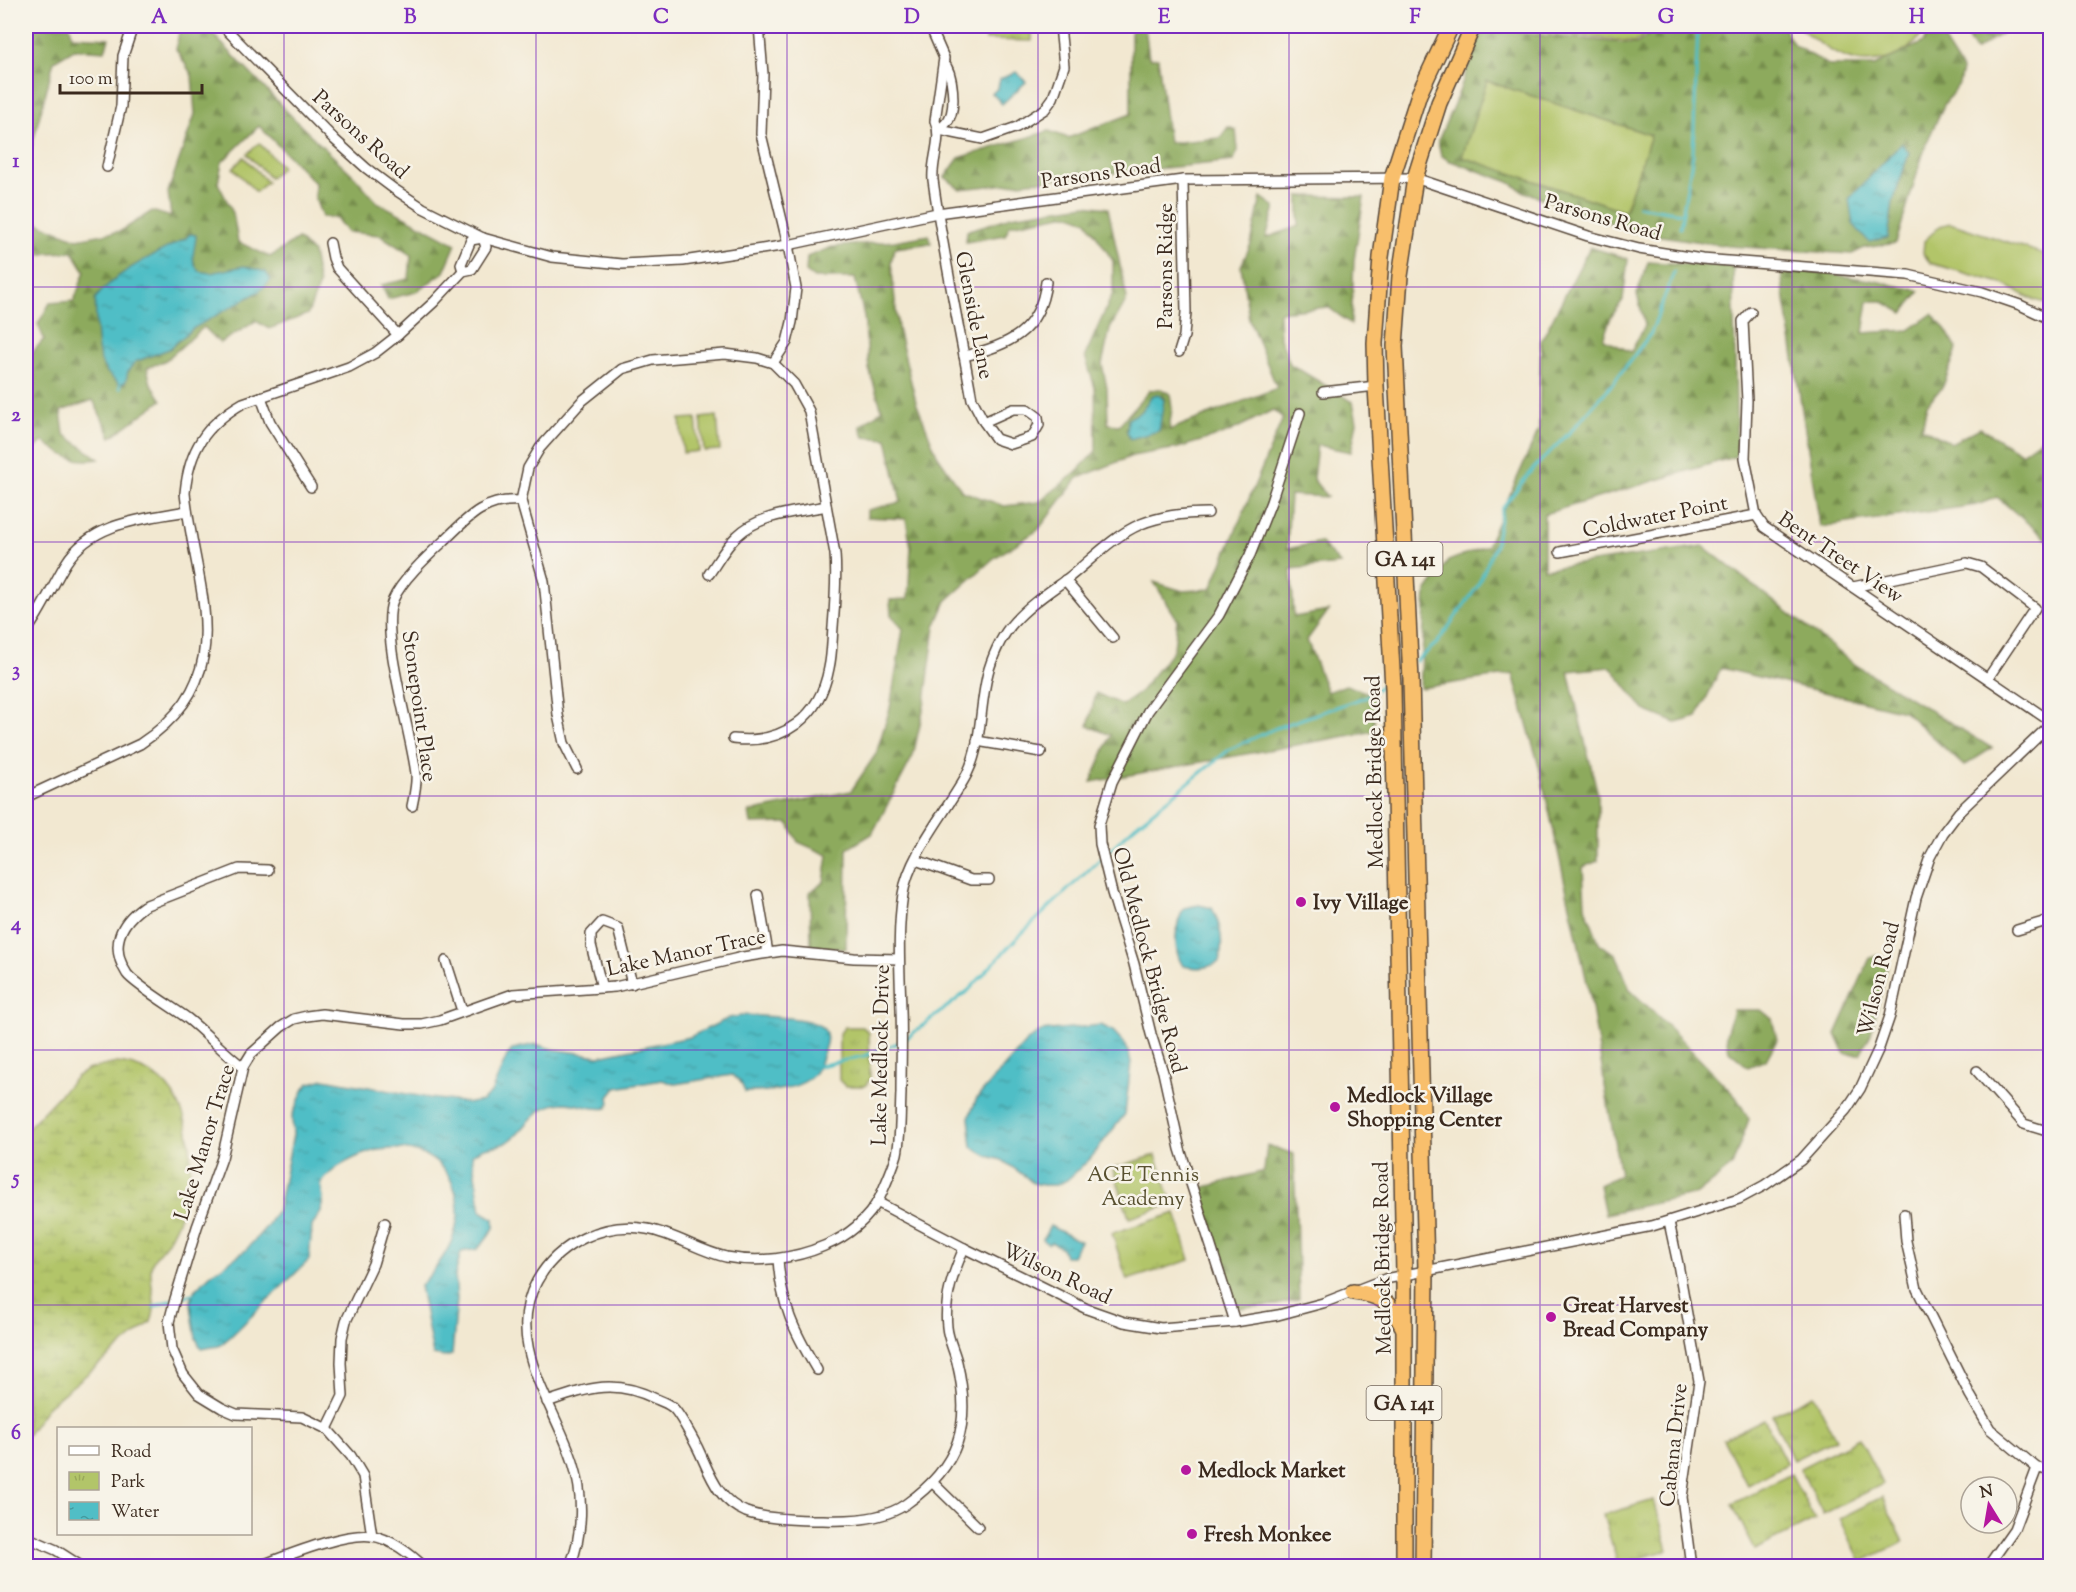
<svg xmlns="http://www.w3.org/2000/svg" width="2076" height="1592" viewBox="0 0 2076 1592" font-family="'Sorts Mill Goudy',serif">
	<style>
		.grass { fill: #b2c569; stroke: #767844; stroke-width: 1.5 }
		.forest { fill: url(#forest-firs); stroke: #646a3e; stroke-width: 1.5; fill-rule: evenodd }
		.wetland { fill: url(#wetland-marsh); stroke: #767844; stroke-width: 1.5 }
		.park { fill: url(#park-tufts); stroke: #767844; stroke-width: 1.5 }
		.water { fill: url(#water-ripples); stroke: #467472; stroke-width: 1.5 }
		.lines { fill: none; stroke-linecap: round; stroke-linejoin: round }
		.stream { stroke: #50bec6; stroke-width: 3 }
		.minor-casing { stroke: #564639; stroke-width: 12 }
		.trunk-casing { stroke: #564639; stroke-width: 18 }
		.minor { stroke: #fff; stroke-width: 9 }
		.trunk { stroke: #f8bf6c; stroke-width: 15 }
		.grid { fill: none; stroke: #7b2cbf; stroke-width: 1.5; stroke-opacity: 0.55 }
		.poi-dot { fill: #b5179e; stroke: #f7f3e8; stroke-width: 2 }
		.labels { text-anchor: middle; stroke-width: 5; stroke-linejoin: round; paint-order: stroke }
		.shield { fill: #f7f3e8; stroke: #73665b; stroke-width: 1.5 }
		.shield-label { font-size: 20px; font-weight: bold; fill: #3b2a1e }
		.street-label { font-size: 21px; fill: #3b2a1e; stroke: #f7f3e8 }
		.poi-label { font-size: 21px; font-weight: bold; fill: #3b2a1e; stroke: #f7f3e8; text-anchor: start }
		.park-label { font-size: 21px; fill: #595131; stroke: #f7f3e8 }
		.neatline { fill: none; stroke: #7b2cbf; stroke-width: 2 }
		.grid-label { font-size: 20px; text-anchor: middle; font-weight: bold; fill: #7b2cbf }
	</style>
	<defs>
		<pattern id="forest-firs" width="22" height="20" patternUnits="userSpaceOnUse" patternTransform="scale(1.5)"><rect width="22" height="20" fill="#8daa5d"/><path d="M5 1l3.5 6h-7zM16 11l3.5 6h-7z" fill="#748b4c"/></pattern>
		<pattern id="wetland-marsh" width="20" height="14" patternUnits="userSpaceOnUse" patternTransform="scale(1.5)"><rect width="20" height="14" fill="#b2c569"/><path d="M1 5h8M5 5V1M11 12h8M15 12V8" fill="none" stroke="#9aa95b"/></pattern>
		<pattern id="park-tufts" width="24" height="20" patternUnits="userSpaceOnUse" patternTransform="scale(1.5)"><rect width="24" height="20" fill="#b2c569"/><path d="M3 7l-1-3M5 7V3M7 7l1-3M15 17l-1-3M17 17v-4M19 17l1-3" fill="none" stroke="#9aa95b"/></pattern>
		<pattern id="water-ripples" width="26" height="14" patternUnits="userSpaceOnUse" patternTransform="scale(1.5)"><rect width="26" height="14" fill="#50bec6"/><path d="M2 4q2-2 4 0t4 0M15 11q2-2 4 0t4 0" fill="none" stroke="#449ba0"/></pattern>
	</defs>
	<rect width="100%" height="100%" fill="#f7f3e8"/>
	<filter id="ink" filterUnits="userSpaceOnUse"><feTurbulence type="fractalNoise" baseFrequency=".0167" numOctaves="2"/><feDisplacementMap in="SourceGraphic" scale="12" xChannelSelector="R" yChannelSelector="G"/><feConvolveMatrix kernelMatrix="1 2 1 2 8 2 1 2 1" color-interpolation-filters="sRGB"/></filter>
	<filter id="wash" filterUnits="userSpaceOnUse"><feTurbulence type="fractalNoise" baseFrequency=".008" numOctaves="4" result="noise"/><feDisplacementMap in="SourceGraphic" scale="24" xChannelSelector="R" yChannelSelector="G"/><feGaussianBlur stdDeviation="1.35" result="paint"/><feColorMatrix in="noise" values="0 0 0 0 0 0 0 0 0 0 0 0 0 0 0 0 0 1.4 0 .05"/><feComposite in="paint" operator="in"/></filter>
	<g filter="url(#wash)">
		<rect width="100%" height="100%" fill="#f2e8d1"/>
		<g class="grass">
			<path d="M1526,26h121v7l-12,9 -110,-12z"/>
			<path d="M1797,26h131c-20,33 -58,46 -93,27 -14,-7 -26,-18 -38,-27z"/>
			<path d="M1487,81l164,54 -26,76 -164,-54z"/>
			<path d="M259,143l23,24 -12,11 -23,-24z"/>
			<path d="M244,157l23,25 -11,10 -23,-24z"/>
			<path d="M1950,223l100,33v49l-20,-7 -29,-15 -71,-20 -7,-10 1,-12 16,-15z"/>
			<path d="M717,416l3,34 -16,1 -3,-33z"/>
			<path d="M696,418l3,33 -16,2 -3,-34z"/>
		</g>
		<g class="forest">
			<path d="M26,26h44l2,10 37,2 -4,13 -31,-2 -20,12 -28,107v-56l5,-31z"/>
			<path d="M180,26h25l97,101 53,50 22,25 79,42 -12,28 -28,20 -28,7 -7,-14 28,-6 2,-24 -31,-20 -33,-3 -11,-14 -14,-1 -7,-19v-15l-56,-57 -37,36 -4,21 15,30 5,29 32,15 28,-18 15,14 6,32 -11,29 -39,15 -13,-8 -36,22 -16,-16 -38,33 -19,8 4,16 11,16 -51,37 -18,-37 -32,11 3,23 35,25c-26,4 -36,-3 -56,-18l-17,17v-98l18,-21 -6,-15 12,-21 24,-2 11,-30 -12,-19 -25,1 -22,5v-57l12,22 39,16 44,-8 31,-20 19,6 -3,-25 27,-78 -3,-39 -16,-26z"/>
			<path d="M1131,26h14l4,32h9l11,85 51,-5 8,-11 8,3 2,21 -5,10 -273,28 -15,-12 14,-19 90,-27 19,7 63,-24z"/>
			<path d="M1486,26h26l7,7 117,11 11,-8 2,-10h133l12,19 36,21h44l50,-24 4,-16h13l5,19 16,25 -3,14 -14,19 -19,41 -30,99 -32,5 -12,6 -124,-8 -93,-14 -110,-40 -16,-10 -61,-22 -7,-5 -3,-14 21,-49 19,-52zM1487,81l164,54 -26,76 -163,-54zM1909,153l-16,49 -5,35 -39,-37z"/>
			<path d="M1961,26h52l-38,25z"/>
			<path d="M1299,196l65,1 -10,63 -3,64 -23,-17 -49,5 1,26 10,26 63,38 4,20 -6,30 -34,-7 -4,34 14,18 -37,-2 -3,54 33,-7 20,22 -49,5 3,48 34,-6 -21,29 20,52 19,-7 28,10v36l-283,51 20,-47 -23,-9 8,-33 26,12 17,-12 35,-44 3,-30 -23,-37 29,9 28,-2 72,-171 -10,-8 -46,23 -49,15 -46,8 -54,22 -40,52 -44,28 -48,43 -11,26 -10,74 -12,55 -41,78 -25,15 -1,100 -35,-3 -1,-54 14,-10 4,-27 -30,-13 -10,-19 -37,1 -2,-12 102,-21 25,-37 14,-46 13,-79 -12,-14 -1,-15 18,-1 3,-52 -5,-28 -39,-2v-7l34,-8 -14,-63 -23,-2 -4,-11 22,-16 -13,-41 -5,-53 -9,-38h-41l-8,-6 1,-15 25,-10 62,-6 35,-6 2,8 -36,5 -4,14 7,67 18,73 21,53 25,36 42,15 35,-4 35,-28 22,-23 -1,-63 -10,-32 28,-63v-32l-26,-40 -19,-7 -58,11 -5,10 -39,7 1,-11c14,-6 30,-7 43,-15l75,-11 23,3 19,91 -17,30 -8,35 5,24 1,36 11,1 31,-35 11,-1 9,5 2,14 -3,22 108,-42 -28,-69 -8,-53 10,-22 10,-47 14,10 -9,31 33,-12z"/>
			<path d="M1590,247l38,12 -5,41 -12,17 -8,22 28,13 14,-27 -8,-31 11,-32 85,4 4,190 -193,58v55l159,-23 151,118 138,84 -28,18 -60,-55 -183,-43 -24,49 -21,6 -32,-13 -33,-43 -43,4 30,124v66l-15,6 2,39 15,39 16,9 14,36 29,27 77,80 13,22 -17,47 -35,28 -92,20 -6,-29 21,-10 -30,-179 -50,-226 -27,-96 -93,14 6,-96 22,-31 39,-15 52,-117 2,-88z"/>
			<path d="M1780,267l91,13 49,11 -17,22 -21,-12h-14l-5,32 46,-3 23,-16 14,16 11,19 -14,37 -16,18 -5,24 29,15 29,-15 41,25 24,-17 5,2v104l-53,-45 -20,8 -157,22z"/>
			<path d="M1879,955l10,5 -18,74 -11,20h-15l-9,-20 34,-76z"/>
			<path d="M1733,1010h28l11,9 5,21 -11,20 -18,7 -19,-16 -3,-16z"/>
			<path d="M1267,1145l27,9 5,145 -22,6 -36,3 -10,-10 -33,-109 66,-18z"/>
		</g>
		<path class="wetland" d="M117,1063c72,7 84,86 66,144 -4,13 -10,26 -17,37 -4,6 -12,12 -14,19 -4,11 3,33 2,46 0,4 -2,9 -3,13l-103,84 -22,31v-307l51,-54 12,-7z"/>
		<g class="park">
			<path d="M986,26h46v15l-46,-1z"/>
			<path d="M845,1027h18l6,6 1,46 -5,7h-20l-6,-6v-46z"/>
			<path d="M1156,1155l16,49 -43,14 -16,-50z"/>
			<path d="M1176,1213l14,47 -63,20 -15,-47z"/>
			<path d="M1814,1395l22,44 -43,21 -21,-45z"/>
			<path d="M1764,1419l23,45 -40,21 -24,-46z"/>
			<path d="M1859,1438l24,46 -60,30 -23,-46z"/>
			<path d="M1791,1474l24,46 -60,30 -23,-46z"/>
			<path d="M1882,1497l22,45 -43,20 -21,-44z"/>
			<path d="M1654,1500l14,50 -50,14 -15,-49z"/>
		</g>
		<g class="water">
			<path d="M1016,72l10,10 -24,22 -10,-11 6,-5 2,-9c5,-3 10,-3 16,-7z"/>
			<path d="M1902,143l7,10 -16,49 -5,36 -19,4 -16,-18 -4,-25z"/>
			<path d="M190,234l6,1c0,14 -8,23 3,36l11,2 34,-7 22,6 5,8 -11,11 -68,38 -23,20 -34,13 -7,9 -2,10 -6,4c-4,-5 -10,-9 -14,-14 -12,-16 -9,-52 -11,-72 22,-29 60,-44 91,-61z"/>
			<path d="M1152,395h7l5,5 -5,31 -29,8 -3,-7 1,-13 14,-8z"/>
			<path d="M1199,905l13,3c9,17 12,35 7,54 -12,7 -23,7 -36,4 -11,-16 -8,-42 1,-58z"/>
			<path d="M746,1015c19,2 59,1 74,11 7,4 8,13 5,21 -3,10 -7,26 -16,32 -17,12 -44,13 -64,13l-5,-11 -8,-6 -57,9 -13,-4 -46,8 -7,9 1,6 -3,5c-15,3 -28,-5 -42,-5 -35,1 -39,32 -62,41 -14,5 -16,0 -31,11l9,56 13,8v9l-16,21 -17,3 -6,23 2,24 -5,56 -7,2 -12,-2 -13,-69c19,-20 39,-47 38,-76 -1,-54 -52,-72 -97,-55 -16,7 -30,14 -40,29l2,14 -2,14 -9,14 -3,34 -79,77 -11,9 -18,3 -5,-11 -4,-25 -1,-12 4,-11 15,-15 36,-25 21,-24 11,-17 15,-74 -1,-19 12,-27 4,-5 16,-5 106,19 40,5 12,-2 9,-8 16,-37 6,-7 23,-5 16,5 47,7 91,-19 39,-19z"/>
			<path d="M1101,1025l12,6 13,14 5,17 -6,52 -35,45 -23,21 -10,5h-14l-10,-2 -7,-6 -24,-17 -15,-4 -15,-9 -3,-30 8,-19 49,-56 15,-11z"/>
			<path d="M1050,1226l30,15 -8,15h-7l-3,-8 -11,-6 -2,2 -4,-2 -2,-3z"/>
		</g>
		<g class="lines">
			<g class="stream">
				<path d="M1638,206l43,7"/>
				<path d="M1680,228l13,-74 5,-128"/>
				<path d="M120,388v-3"/>
				<path d="M1416,661l21,-18 40,-56 18,-41 7,-38 30,-38 40,-40 42,-48 37,-49 23,-61"/>
				<path d="M904,1040l65,-50 46,-50 120,-114 95,-77 46,-21 89,-31 21,-14"/>
				<path d="M819,1066l45,-10 34,-13"/>
				<path d="M178,1298l15,-4"/>
				<path d="M154,1307l17,-7"/>
			</g>
		</g>
	</g>
	<g filter="url(#ink)">
		<g class="lines">
			<g class="minor-casing">
				<g id="minor">
					<path d="M223,26l112,114 31,28 28,21 29,19 60,30 69,19 70,7 61,-3 105,-16 149,-32 246,-33 232,-2 173,58 51,13 63,10 206,16 74,17 38,13 30,14"/>
					<path d="M759,26l4,48 -2,60 27,111 8,43 -4,34 -5,20 -14,21"/>
					<path d="M930,26l14,32 -9,63c8,18 -4,39 -2,59 10,73 26,146 39,219l12,23"/>
					<path d="M939,130l44,9 34,-12 28,-18 8,-11 11,-32 -4,-40"/>
					<path d="M939,130c3,-3 8,-7 10,-11 7,-12 4,-46 -5,-56"/>
					<path d="M107,167l14,-61 2,-50 10,-30"/>
					<path d="M330,243l3,15 4,10 61,67"/>
					<path d="M463,271l-2,-7 10,-24 12,-2"/>
					<path d="M1751,312l-8,9 4,80 -2,57 11,57 8,12 286,194"/>
					<path d="M1179,352l5,-16 2,-24 -3,-132"/>
					<path d="M964,356c44,-10 76,-24 82,-74"/>
					<path d="M1323,392l53,-6"/>
					<path d="M261,397l9,25 41,65"/>
					<path d="M1013,409h14l11,8 1,8 -7,12 -21,7 -15,-5 -12,-17z"/>
					<path d="M1560,552l196,-37"/>
					<path d="M709,574c9,-13 17,-28 28,-38 22,-22 60,-24 89,-30"/>
					<path d="M1065,580l48,58"/>
					<path d="M1853,587l114,-24 14,4 54,41 -47,70"/>
					<path d="M26,632c16,-22 26,-46 40,-69 26,-41 77,-44 121,-52"/>
					<path d="M977,741l64,11"/>
					<path d="M577,769l-13,-26 -6,-28 -14,-134 -23,-80 7,-33 12,-20 42,-47 40,-32 31,-9 72,-6 32,4 16,5 21,21 15,27 26,143c2,25 0,48 -2,73 -1,13 -1,28 -4,41 -9,49 -46,77 -96,71"/>
					<path d="M26,797l114,-53c104,-69 55,-153 45,-251 4,-43 20,-68 58,-90l106,-36 26,-14 23,-18 36,-33 29,-31 9,-2 14,-22 -3,-9"/>
					<path d="M412,806c2,-10 5,-22 4,-32 -4,-39 -37,-142 -23,-174 9,-21 38,-47 54,-62 23,-23 40,-40 74,-37"/>
					<path d="M916,860l55,20h18"/>
					<path d="M758,895l10,58"/>
					<path d="M2017,930l33,-10"/>
					<path d="M446,961l16,50"/>
					<path d="M602,988l-11,-43v-11l11,-12 16,6 14,56"/>
					<path d="M243,1067c-20,-15 -36,-33 -56,-49 -12,-9 -53,-34 -60,-44 -18,-28 -7,-51 17,-68l95,-37 29,1"/>
					<path d="M1977,1071l47,53 26,8"/>
					<path d="M877,1202l87,46 123,61 37,13 37,6 74,-6 43,-7 45,-12 62,-24 267,-53 87,-27 26,-14 36,-25 45,-50 14,-21 19,-41 11,-32 26,-118 14,-41 13,-24 16,-21 91,-87"/>
					<path d="M1904,1214l2,27 11,48 53,106 20,34 47,39 13,2"/>
					<path d="M1669,1222l9,42 21,117 -17,116 9,69"/>
					<path d="M778,1259c3,46 16,72 39,111"/>
					<path d="M1235,1322l-55,-173 -17,-77 -12,-38 -17,-70 -22,-71 -12,-49 -1,-19 13,-43 36,-71 71,-96 31,-60 21,-53 29,-89"/>
					<path d="M547,1402c41,-14 67,-24 109,-3 5,2 11,4 16,8 6,4 24,37 28,46 11,24 19,48 46,59 19,7 57,8 77,8 26,1 61,0 83,-16 54,-38 66,-80 51,-142 -3,-12 -9,-23 -10,-35 -3,-29 6,-53 17,-79"/>
					<path d="M327,1429l16,-33 -2,-33 1,-25 4,-17 27,-57 12,-41"/>
					<path d="M932,1482l46,45"/>
					<path d="M372,1536l-9,-60 -12,-20 -24,-27 -25,-12 -66,-3 -14,-6 -23,-14 -16,-20 -11,-25 -3,-27 6,-23 22,-72 25,-69 21,-91 8,-13 30,-27 13,-8 13,-3 15,-2 82,10h18l18,-4 73,-26 102,-7 128,-30 39,-6 72,7 45,1"/>
					<path d="M26,1537l30,13 25,16"/>
					<path d="M259,1566c28,-10 84,-34 113,-30 17,2 39,18 51,30"/>
					<path d="M570,1566c13,-32 14,-70 3,-104 -18,-57 -70,-120 -36,-181 21,-38 68,-60 110,-52 28,5 52,22 79,28 32,6 68,2 98,-11 23,-9 45,-27 56,-49 6,-14 13,-29 17,-43 4,-19 3,-41 4,-61 0,-28 1,-56 0,-84 -1,-38 -4,-77 2,-115 6,-40 45,-84 64,-120 16,-32 12,-71 22,-105 5,-16 13,-34 25,-47 15,-17 35,-30 53,-43 24,-19 46,-43 74,-55 22,-9 44,-11 67,-11"/>
					<path d="M1988,1566l26,-37 23,-61"/>
				</g>
			</g>
			<g class="trunk-casing">
				<g id="trunk">
					<path d="M1353,1292c29,3 36,9 50,35"/>
					<path d="M1404,1566v-291l-11,-587 -17,-302 -1,-43 6,-86 11,-79 27,-84 32,-68"/>
					<path d="M1423,1566l3,-296 -15,-590 -16,-334 5,-70 15,-98 24,-75 34,-77"/>
				</g>
			</g>
			<use href="#minor" class="minor"/>
			<use href="#trunk" class="trunk"/>
		</g>
	</g>
	<path class="grid" d="M284,26v1540M536,26v1540M787,26v1540M1038,26v1540M1289,26v1540M1540,26v1540M1792,26v1540M26,287h2024M26,542h2024M26,796h2024M26,1050h2024M26,1305h2024"/>
	<g class="poi-dot">
		<circle cx="1301" cy="902" r="6"/>
		<circle cx="1335" cy="1107" r="6"/>
		<circle cx="1551" cy="1317" r="6"/>
		<circle cx="1186" cy="1470" r="6"/>
		<circle cx="1192" cy="1534" r="6"/>
	</g>
	<g class="labels">
		<g class="shield">
			<rect x="1367.5" y="542" width="75" height="34" rx="4.5"/>
			<rect x="1366.5" y="1386" width="75" height="34" rx="4.5"/>
		</g>
		<g class="shield-label">
			<text x="1405" y="566">GA 141</text>
			<text x="1404" y="1410">GA 141</text>
		</g>
		<g class="street-label">
			<text transform="translate(361 134) rotate(42)" y="7">Parsons Road</text>
			<text transform="translate(1101 173) rotate(-8)" y="7">Parsons Road</text>
			<text transform="translate(1603 217) rotate(16)" y="7">Parsons Road</text>
			<text transform="translate(1165 266) rotate(-90)" y="7">Parsons Ridge</text>
			<text transform="translate(975 315) rotate(79)" y="7">Glenside Lane</text>
			<text transform="translate(1655 516) rotate(-11)" y="7">Coldwater Point</text>
			<text transform="translate(1841 557) rotate(34)" y="7">Bent Treet View</text>
			<text transform="translate(420 706) rotate(82)" y="7">Stonepoint Place</text>
			<text transform="translate(1374 772) rotate(-91)" y="7">Medlock Bridge Road</text>
			<text transform="translate(686 952) rotate(-12)" y="7">Lake Manor Trace</text>
			<text transform="translate(1150 960) rotate(75)" y="7">Old Medlock Bridge Road</text>
			<text transform="translate(1878 979) rotate(-76)" y="7">Wilson Road</text>
			<text transform="translate(880 1055) rotate(-89)" y="7">Lake Medlock Drive</text>
			<text transform="translate(204 1142) rotate(-73)" y="7">Lake Manor Trace</text>
			<text transform="translate(1382 1258) rotate(-91)" y="7">Medlock Bridge Road</text>
			<text transform="translate(1057 1273) rotate(25)" y="7">Wilson Road</text>
			<text transform="translate(1673 1445) rotate(-84)" y="7">Cabana Drive</text>
		</g>
		<g class="poi-label">
			<text x="1313" y="909">Ivy Village</text>
			<text x="1347" y="1102">Medlock Village<tspan x="1347" dy="24">Shopping Center</tspan></text>
			<text x="1563" y="1312">Great Harvest<tspan x="1563" dy="24">Bread Company</tspan></text>
			<text x="1198" y="1477">Medlock Market</text>
			<text x="1204" y="1541">Fresh Monkee</text>
		</g>
		<g class="park-label">
			<text x="1143" y="1181">ACE Tennis<tspan x="1143" dy="24">Academy</tspan></text>
		</g>
	</g>
	<rect width="2076" height="1592" fill="none" stroke="#f7f3e8" stroke-width="66"/>
	<rect x="57" y="1427" width="195" height="108" fill="#f7f3e8" stroke="#aca397" stroke-width="1.5"/>
	<rect x="69" y="1446" width="30" height="9" fill="#ffffff" stroke="#aca397" stroke-width="1.5"/>
	<text x="111" y="1457" font-size="18" fill="#3b2a1e">Road</text>
	<rect x="69" y="1472" width="30" height="18" fill="url(#park-tufts)" stroke="#aca397" stroke-width="1.5"/>
	<text x="111" y="1487" font-size="18" fill="#3b2a1e">Park</text>
	<rect x="69" y="1502" width="30" height="18" fill="url(#water-ripples)" stroke="#aca397" stroke-width="1.5"/>
	<text x="111" y="1517" font-size="18" fill="#3b2a1e">Water</text>
	<g transform="translate(1989 1505) rotate(349)"><circle r="28" fill="#f7f3e8" stroke="#aca397" stroke-width="1.5"/>
	<path d="M0-4.5L10 22L0 15L-10 22Z" fill="#b5179e"/>
	<text y="-9" font-size="16" font-weight="bold" text-anchor="middle" fill="#3b2a1e">N</text>
	</g>
	<path d="M60 84v9h142v-9" fill="none" stroke="#3b2a1e" stroke-width="3"/>
	<text x="69" y="84" font-size="18" fill="#3b2a1e" stroke="#f7f3e8" stroke-width="4.5" paint-order="stroke">100 m</text>
	<rect x="33" y="33" width="2010" height="1526" class="neatline"/>
	<g class="grid-label">
		<text x="159" y="23">A</text>
		<text x="410" y="23">B</text>
		<text x="661" y="23">C</text>
		<text x="912" y="23">D</text>
		<text x="1164" y="23">E</text>
		<text x="1415" y="23">F</text>
		<text x="1666" y="23">G</text>
		<text x="1917" y="23">H</text>
		<text x="16" y="167">1</text>
		<text x="16" y="421">2</text>
		<text x="16" y="676">3</text>
		<text x="16" y="930">4</text>
		<text x="16" y="1184">5</text>
		<text x="16" y="1439">6</text>
	</g>
</svg>
